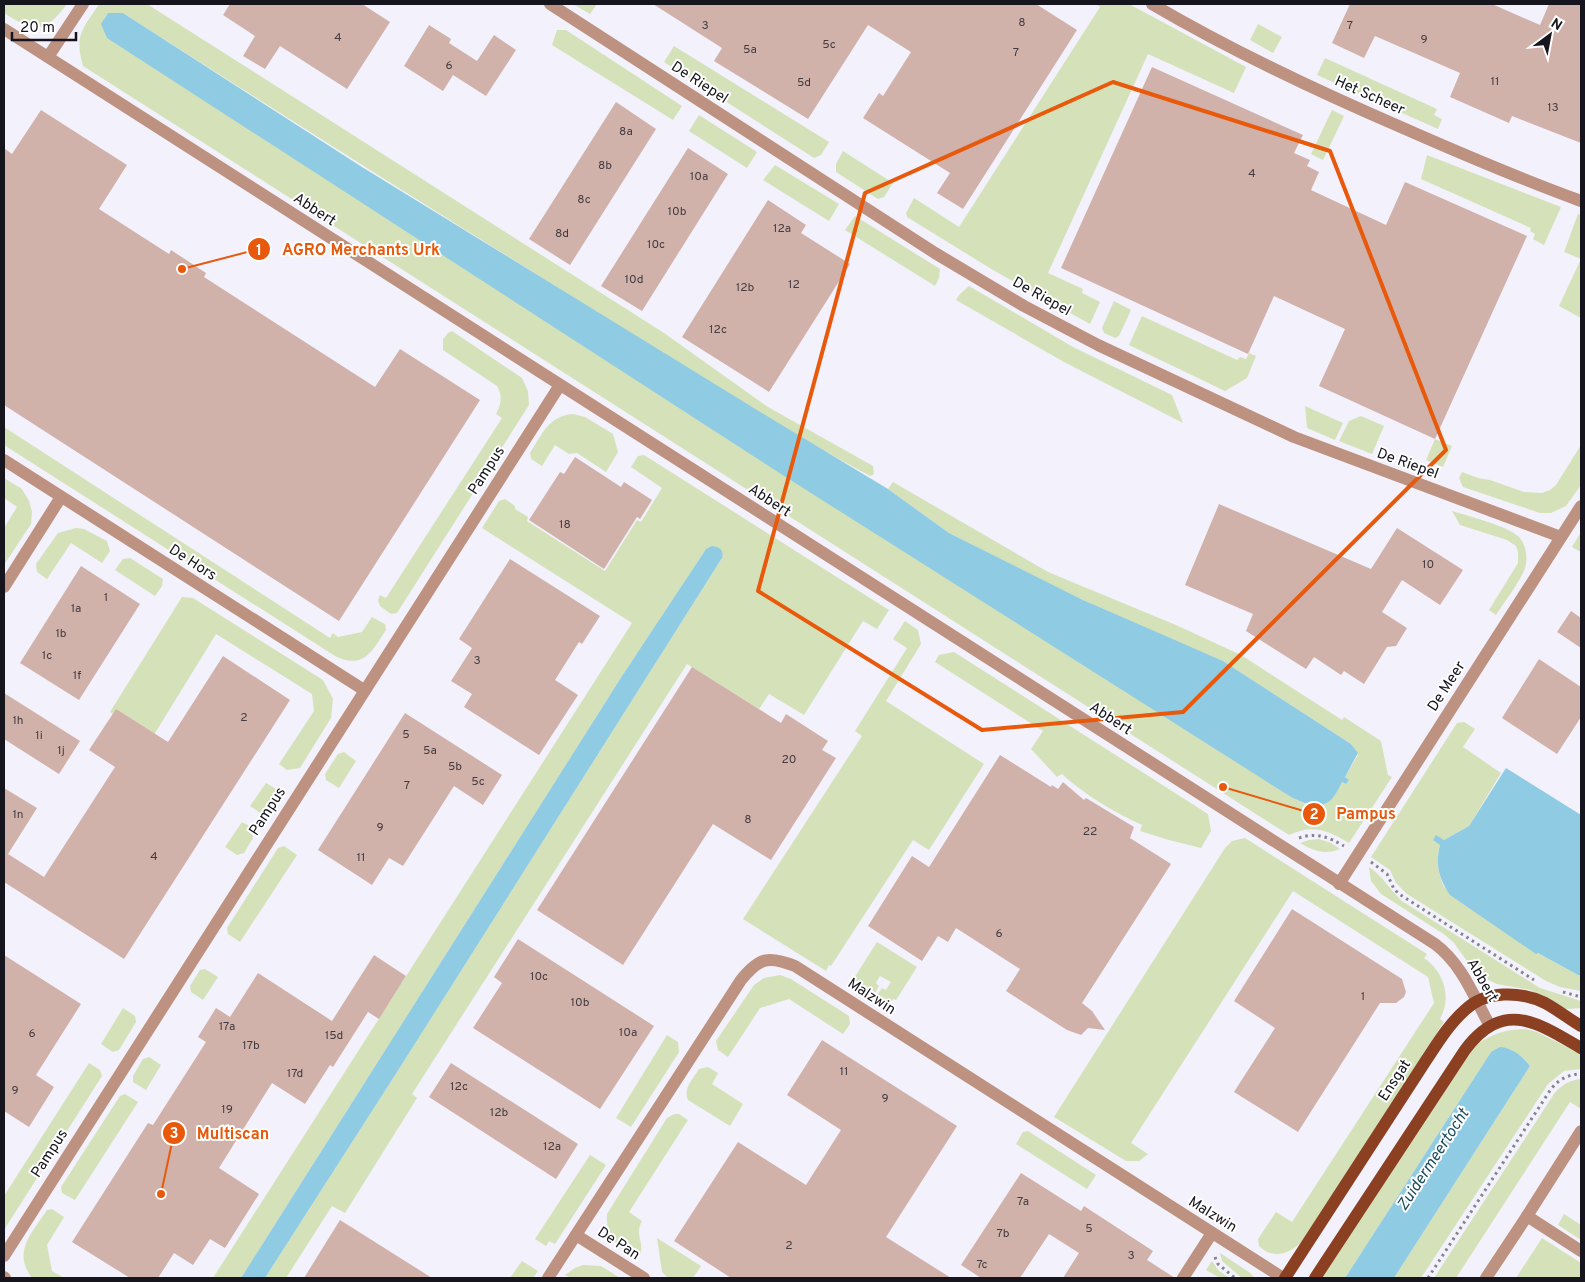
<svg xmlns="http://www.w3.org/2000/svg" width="1585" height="1282" viewBox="0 0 1585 1282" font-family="Overpass,sans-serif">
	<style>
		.green { fill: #d5e2b9 }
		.water { fill: #90cbe4 }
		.building { fill: #d1b2aa }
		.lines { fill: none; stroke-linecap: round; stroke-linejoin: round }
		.path { stroke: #85848e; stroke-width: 3; stroke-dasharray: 2.5 4; stroke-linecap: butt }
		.minor { stroke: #be9281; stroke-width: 12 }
		.major { stroke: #8b4021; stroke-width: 12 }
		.marked { fill: none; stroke: #e8590c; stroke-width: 4; stroke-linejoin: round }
		.labels { text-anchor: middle; stroke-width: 4; stroke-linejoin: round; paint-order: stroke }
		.number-label { font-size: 12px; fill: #453c41 }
		.street-label { font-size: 15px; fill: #16151e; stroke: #fff }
		.water-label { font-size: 16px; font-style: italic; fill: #1c4d5f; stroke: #fff }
		.leader { fill: none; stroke: #e8590c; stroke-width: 2 }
		.callout-dot { fill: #e8590c; stroke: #fff; stroke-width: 2 }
		.mark-label { font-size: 15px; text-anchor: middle; font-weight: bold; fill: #fff }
		.callout-label { font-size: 16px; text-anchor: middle; font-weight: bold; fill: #e8590c; stroke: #fff; stroke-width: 4; stroke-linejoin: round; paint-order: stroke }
	</style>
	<rect width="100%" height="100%" fill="#f2f1fc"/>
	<g class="green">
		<path d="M4,4h63c-22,30 -33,28 -63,9z"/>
		<path d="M99,4h48l517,329 104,74 105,59 1,8 -4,2c-95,-51 -185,-110 -276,-166 -158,-98 -315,-197 -471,-297h-15l-4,6 1187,778 15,7 12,1 24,-23 4,2 3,-4 -4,-3 13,-22 -7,-11 -128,-83 -91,-38 -102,-48 -81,-42 -61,-44 5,-7 155,90 128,53 65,30 101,65 2,-3 37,24 7,34 4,2 -43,66c-22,-13 -36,-19 -60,-8l-1206,-769c-9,-31 0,-37 16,-62z"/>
		<path d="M573,4h24l-7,10z"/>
		<path d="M1096,4h33l117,63 -12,26 -86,-39 -100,219 35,16 -1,4 18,9 -10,22 -97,-54 -86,-53 -1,-4 8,-15 45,29 141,-220z"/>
		<path d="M1258,24l24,13 -9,16 -23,-13z"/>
		<path d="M557,30h9l116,76 -9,14 -121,-75z"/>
		<path d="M674,46l155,96 -8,13 -7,3 -150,-96z"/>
		<path d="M1325,58l112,51 -3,6 8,4 -4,10 -121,-54z"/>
		<path d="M1332,110l12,6 -21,44 -12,-6z"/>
		<path d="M699,115l58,37 -10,16 -58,-37z"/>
		<path d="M843,151l50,32 -9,14 -6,2 -42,-27v-8z"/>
		<path d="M1427,155l134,52 -17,38 -11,-6 2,-5 -5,-3 1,-3 -110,-49z"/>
		<path d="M775,165l64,39 -10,17 -66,-41z"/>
		<path d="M1578,214l3,1v103l-22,-12 22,-47 -17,-7z"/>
		<path d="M855,216l85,53 -1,9 -4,8 -90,-56z"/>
		<path d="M969,286l104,61 99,48 11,28 -119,-61 -108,-62 4,-6z"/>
		<path d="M1114,301l17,9 -12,26 -4,2 -11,-5 -2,-5z"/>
		<path d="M1142,316l95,44 3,-3 6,2 3,-6 7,3 -9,22 -22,13 -96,-46z"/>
		<path d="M452,331l70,47 6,13 1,14 -132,208 -6,1 -11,-8 -2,-6 2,-5 6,3 116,-180 -6,-4c5,-9 7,-18 1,-28l-54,-36v-11l5,-6z"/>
		<path d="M1305,406l38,17 -8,17 -28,-12z"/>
		<path d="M573,414l12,3 28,17 5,18 -12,20 -29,-19 -8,1 -14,-9 -13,21 -11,-7 -1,-6c12,-18 18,-37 43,-39z"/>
		<path d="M1361,416l23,10 -12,28 -33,-13 10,-20z"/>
		<path d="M4,427l326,211 3,-5 5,4 24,-5 10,-15 13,7 1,6c-14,21 -22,40 -51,26l-331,-211z"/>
		<path d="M1435,439l17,7 -9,21 -17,-7z"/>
		<path d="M1581,445v40l-15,21 -15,7h-11l-77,-26 -4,-9 3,-6 16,6 12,2 34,12 18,1 8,-3 6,-5z"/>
		<path d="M644,455l245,155 -12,19 -14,-8 -59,94 -35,-21 -10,15 -72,-45 -275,430 5,4 -72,115 -13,-7 -46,72h-21l134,-209 323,-511 -16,-9 -84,127 -381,602h-28l419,-655 -150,-95 17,-27 6,-2 10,7v3l13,8 -1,4 78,50 32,-51 4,2 21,-34 -31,-21 7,-11z"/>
		<path d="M4,478l18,11 7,12 3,11 -1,12 -27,41v-37l13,-21 -13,-9z"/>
		<path d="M1452,511c16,5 55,15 66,25 9,8 11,26 5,37 -7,14 -18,28 -27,42l-7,-5 29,-47v-11l-2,-6 -9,-6 -47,-15z"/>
		<path d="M76,528l8,1 23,12 3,10 -8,12 -31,-20 -24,36 -10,-7 -1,-8 22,-31z"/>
		<path d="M1581,532v20l-9,-5z"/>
		<path d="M130,558l33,21 -1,7 -7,10 -40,-26 8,-11z"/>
		<path d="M182,597l11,1 130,82 10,19 -2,19 -31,50 -13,2 -8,-6 35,-53 -2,-17 -96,-60 -64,104 -42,-26z"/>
		<path d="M905,621l13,9 3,14 -35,57 98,63 -55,86 -16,-10 -82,126 -2,-1 -3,6 -83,-52 119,-183 -7,-5 52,-83 -14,-9z"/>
		<path d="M954,652l254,162 3,17 -10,17 -32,-8 -29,-9 2,-6c-30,-14 -56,-29 -80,-51l-5,3 -26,-28 12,-18 -108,-69 4,-7z"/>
		<path d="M1464,722l11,7 -12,18 38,26 -32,53 -25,14 -11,-1 7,6c-4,14 -2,29 4,42l94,66 40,22h3v16l-21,-4 -14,-6 -139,-87 -11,-11 -6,-13 -19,-13 86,-134z"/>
		<path d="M344,752l12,9 -17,27 -13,-8 -1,-6 13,-20z"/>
		<path d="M266,783l10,6 2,12 -7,10 -9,3 -12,-8z"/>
		<path d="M242,822l9,5 2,11 -9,15 -7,2 -12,-8z"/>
		<path d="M1245,838l182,116 -3,4c20,14 28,39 16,61l4,3 -141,218c-12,14 -30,20 -44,6l-1,-7 18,-27 16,10 142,-219 -6,-26 -135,-86 -162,252 17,11 -9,7h-13l-72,-44 171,-269 7,-7z"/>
		<path d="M1319,839l12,4 9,6c-16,6 -26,2 -40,-6l9,-3z"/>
		<path d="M284,846l13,9 -57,87 -12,-8 -1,-6 51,-80z"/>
		<path d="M1369,867c13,8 21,23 33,34l138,87 41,13v7l-14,1 -6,-2 -31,-17 -33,-6 -15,-7 -10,-9 -18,-25 -9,-8 -64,-41 -10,-13z"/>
		<path d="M877,942l40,25 -21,33 -3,-1 -4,5 -3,-2 -3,5 -10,-6 9,-13 4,2 5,-8 -11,-6 -4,7 3,3 -8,14 -22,-14z"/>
		<path d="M205,969l13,8 -15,23 -12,-8 -1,-6 10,-16z"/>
		<path d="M780,975l11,4 58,37 1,8 -7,10 -54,-35 -29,9 -32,49 -10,-7 -2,-9 38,-56 10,-7z"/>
		<path d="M123,1008l12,8 1,6 -17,28 -6,2 -12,-8z"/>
		<path d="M1525,1029l12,3 44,22v15l-17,2 -16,13 -127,194h-27l136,-212 -5,-7 -15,-10 -19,3 -146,226h-23l153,-232c18,-13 29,-16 50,-17z"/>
		<path d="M667,1035l11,7 1,10 -48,75 -15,-9z"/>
		<path d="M149,1057l12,8 -15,25 -13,-8v-6l10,-17z"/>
		<path d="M89,1063l11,7 2,6 -98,154v-34z"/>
		<path d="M708,1067l10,6 -6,11 31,20 -13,22 -42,-26c-5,-12 5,-21 11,-31z"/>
		<path d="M1581,1079v30l-11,-7 -114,176h-22l120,-184c7,-9 16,-14 27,-15z"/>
		<path d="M125,1094l13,8 -63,98 -13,-7 -1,-6 59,-91z"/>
		<path d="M674,1114h5l9,6 -59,92 13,9c-8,14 3,21 -2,34l-3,2c-18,-6 -32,-23 -30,-43l60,-96z"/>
		<path d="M1028,1131l68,44 -9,14 -71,-45 7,-12z"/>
		<path d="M590,1155l16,10 -51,79 -6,-3 -3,5 -11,-7z"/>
		<path d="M52,1209l12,8 -17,28 5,26 12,7h-32c-20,-26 0,-45 15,-68z"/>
		<path d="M1564,1214l17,11v15l-23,-15z"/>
		<path d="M657,1238l44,28 -8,12h-25l-6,-6z"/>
		<path d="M1542,1238l39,25v15h-65z"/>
		<path d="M1220,1253l29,19 6,6h-13l-20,-17z"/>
		<path d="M522,1261l16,10 -5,7h-23z"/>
		<path d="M1212,1261l6,9 11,8h-9l-14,-8z"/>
		<path d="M583,1265l18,1 19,12h-49l-6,-3 10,-7z"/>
	</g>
	<g class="water">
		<path d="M108,13h15l239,154 395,243 131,79 61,44 134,67 140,61 128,83 7,9 -13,24 4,3 -3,4 -4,-2c-3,6 -7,14 -11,18 -12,10 -28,3 -40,-3l-510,-323 -674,-436 -6,-14z"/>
		<path d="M712,546c8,1 12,4 10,12l-323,511 -134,209h-24l381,-602 84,-127z"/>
		<path d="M1506,768l75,47v160h-3l-40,-22 -2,1 -86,-59c-11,-16 -15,-31 -10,-50l-7,-5 3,-5 8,5 25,-14z"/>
		<path d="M1500,1047c11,0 24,10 30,19l-136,212h-49l146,-226z"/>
	</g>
	<g class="building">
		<path d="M230,4h132l28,18 -43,67 -67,-43 -15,23 -22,-13 12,-20 -32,-21z"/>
		<path d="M653,4h383l41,26 -114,179 -26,-16 13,-20 -87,-55 16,-25 4,3 28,-44 -43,-27 -60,94 -94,-58 8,-13z"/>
		<path d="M1350,4h142l48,21 9,-21h32v139l-69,-27 -3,7 -59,-26 10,-24 -85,-37 -11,22 -32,-15z"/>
		<path d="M429,25l22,14 -2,4 28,18 17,-26 22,15 -30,46 -33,-21 -10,16 -39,-25z"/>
		<path d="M1152,67l151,68 -9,18 16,7 -3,6 12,6 -8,18 75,35 19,-43 122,54 -92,203 -116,-53 26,-57 -71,-33 -26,58 -187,-86z"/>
		<path d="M616,102l40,27 -86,136 -41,-26z"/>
		<path d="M41,110l86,55 -28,44 70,45 2,-4 35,23 -2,4 171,110 25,-38 80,51 -141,221 -335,-216v-257l8,6z"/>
		<path d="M688,148l40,26 -86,137 -41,-25z"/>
		<path d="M768,200l38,25 -5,8 49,31 -81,128 -87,-55z"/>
		<path d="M575,457l46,30 3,-5 28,18 -12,19 -3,-2 -33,52 -75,-49 31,-48 4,2z"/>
		<path d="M1219,504l152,65 26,-41 66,42 -23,35 -38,-25 -20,32 25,16 -11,18 -9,1 -23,37 -20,-13 -3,4 -27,-18 -8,12 -60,-38 7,-17 -68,-29z"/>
		<path d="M510,559l90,57 -18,28 -3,-2 -24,38 23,15 -39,60 -75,-48 8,-13 -21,-13 21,-33 -13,-9z"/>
		<path d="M81,566l59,38 -61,96 -59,-37z"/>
		<path d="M1571,611l10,7v30l-24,-16z"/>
		<path d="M223,656l67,44 -166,259 -120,-77v-94l33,20 -29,46 36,23 71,-110 -26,-17 27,-41 52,33z"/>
		<path d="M1539,659l42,28v30l-24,37 -55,-36z"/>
		<path d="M692,667l89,56 5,-9 42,27 -6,9 14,8 -65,102 -58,-36 -90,141 -86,-55z"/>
		<path d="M4,693l76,48 -21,33 -55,-35z"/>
		<path d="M405,713l97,62 -19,30 -29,-19 -51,80 -14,-8 -17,27 -54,-35z"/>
		<path d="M1000,755l51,32 1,-2 6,4 5,-7 21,18 2,-2 48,29 -4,11 41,26 -89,139 10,8 13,19 -17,-2 -7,7 -14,-5 -61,-39 14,-22 -64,-41 -8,14 -10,-6 -16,25 -54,-35 44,-70 17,11z"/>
		<path d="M1292,909l110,70 4,13 -2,5 -8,6h-16l-82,129 -64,-40 41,-64 -41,-27z"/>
		<path d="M518,939l136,87 -54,83 -127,-81 29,-45 -8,-6z"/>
		<path d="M4,955l77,49 -45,71 18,12 -25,40 -25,-16z"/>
		<path d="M374,955l32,21 -27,43 -11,-7 -35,55 -3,-2 -25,39 -33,-21 -53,85 40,26 -34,54 -15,-9 -17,26 -19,-12 -16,25h-28l-58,-36 76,-119 5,2 53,-83 -8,-5 18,-29 14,9 28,-44 74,48z"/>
		<path d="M822,1040l135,86 -71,111 65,41h-220l-57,-37 64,-99 68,43 35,-55 -54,-35z"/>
		<path d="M451,1063l127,81 -22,35 -127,-82z"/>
		<path d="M1021,1173l60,38 3,-5 69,45 -6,9 28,18h-112l16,-25 -30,-19 -29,44h-39l-20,-13z"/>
		<path d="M340,1220l92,58h-128z"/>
	</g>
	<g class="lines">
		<g class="path">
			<path d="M1299,838c18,-6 29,-1 45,8"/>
			<path d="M1371,862l16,12 7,15 5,5 135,86"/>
			<path d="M1563,992l18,5"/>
			<path d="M1215,1257l3,7 17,14"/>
			<path d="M1428,1278l123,-189c8,-10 18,-15 30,-15"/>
		</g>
		<g class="minor">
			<path d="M550,4l385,249 89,53 74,39 196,92 267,100"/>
			<path d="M1152,4c80,47 165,87 251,124 59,26 118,51 178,73"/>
			<path d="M4,29l1431,915c27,20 39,53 55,82"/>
			<path d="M48,57l35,-53"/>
			<path d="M4,460l360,230"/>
			<path d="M4,587l57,-90"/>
			<path d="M1339,884l242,-378"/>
			<path d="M1581,1131l-54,85 54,35"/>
			<path d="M576,1235l68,43"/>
			<path d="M4,1256l556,-871"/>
			<path d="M4,1277l1,1"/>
			<path d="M548,1278l193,-298c18,-22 27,-25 54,-14l488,312"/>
			<path d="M1183,1278l29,-45"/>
			<path d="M1486,1278l41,-62"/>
		</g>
		<g class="major">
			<path d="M1285,1278l140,-216c12,-18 24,-38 40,-52 21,-20 55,-19 80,-7 13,7 24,16 36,23"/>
			<path d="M1315,1278l150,-228c38,-51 72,-28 116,-2"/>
		</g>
	</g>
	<path class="marked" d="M1113,82l217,69 116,299 -263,262 -201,18 -224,-139 107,-398z"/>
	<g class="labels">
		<g class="number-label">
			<text x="1022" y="26">8</text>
			<text x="705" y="29">3</text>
			<text x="1350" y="29">7</text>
			<text x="338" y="41">4</text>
			<text x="1424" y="43">9</text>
			<text x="829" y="48">5c</text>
			<text x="750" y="53">5a</text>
			<text x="1016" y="56">7</text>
			<text x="449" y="69">6</text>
			<text x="1495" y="85">11</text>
			<text x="804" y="86">5d</text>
			<text x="1553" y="111">13</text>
			<text x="626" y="135">8a</text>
			<text x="605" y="169">8b</text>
			<text x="1252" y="177">4</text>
			<text x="699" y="180">10a</text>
			<text x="584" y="203">8c</text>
			<text x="677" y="215">10b</text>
			<text x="782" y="232">12a</text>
			<text x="562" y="237">8d</text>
			<text x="656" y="248">10c</text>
			<text x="634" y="283">10d</text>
			<text x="794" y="288">12</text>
			<text x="745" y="291">12b</text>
			<text x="718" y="333">12c</text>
			<text x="565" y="528">18</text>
			<text x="1428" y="568">10</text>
			<text x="106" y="601">1</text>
			<text x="76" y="612">1a</text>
			<text x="61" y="637">1b</text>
			<text x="47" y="659">1c</text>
			<text x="477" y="664">3</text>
			<text x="77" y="679">1f</text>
			<text x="244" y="721">2</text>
			<text x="18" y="724">1h</text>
			<text x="406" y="738">5</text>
			<text x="39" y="739">1i</text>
			<text x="61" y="754">1j</text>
			<text x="430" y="754">5a</text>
			<text x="789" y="763">20</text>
			<text x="455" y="770">5b</text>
			<text x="478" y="785">5c</text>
			<text x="407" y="789">7</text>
			<text x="18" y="818">1n</text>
			<text x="748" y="823">8</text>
			<text x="380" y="831">9</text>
			<text x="1090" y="835">22</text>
			<text x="154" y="860">4</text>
			<text x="361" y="861">11</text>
			<text x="999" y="937">6</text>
			<text x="539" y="980">10c</text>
			<text x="1363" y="1000">1</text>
			<text x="580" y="1006">10b</text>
			<text x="227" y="1030">17a</text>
			<text x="628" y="1036">10a</text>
			<text x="32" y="1037">6</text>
			<text x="334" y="1039">15d</text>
			<text x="251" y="1049">17b</text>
			<text x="844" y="1075">11</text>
			<text x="295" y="1077">17d</text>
			<text x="459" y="1090">12c</text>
			<text x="15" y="1094">9</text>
			<text x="885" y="1102">9</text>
			<text x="227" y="1113">19</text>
			<text x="499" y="1116">12b</text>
			<text x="552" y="1150">12a</text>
			<text x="1023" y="1205">7a</text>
			<text x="1089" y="1232">5</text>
			<text x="1003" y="1237">7b</text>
			<text x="789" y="1249">2</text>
			<text x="1131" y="1259">3</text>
			<text x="982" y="1268">7c</text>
		</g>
		<g class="street-label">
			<text transform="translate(700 82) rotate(33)" y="5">De Riepel</text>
			<text transform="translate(1370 95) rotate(24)" y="5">Het Scheer</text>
			<text transform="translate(315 209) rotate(33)" y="5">Abbert</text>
			<text transform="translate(1042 296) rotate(29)" y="5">De Riepel</text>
			<text transform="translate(1408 463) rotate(20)" y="5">De Riepel</text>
			<text transform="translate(486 470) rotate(-57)" y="5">Pampus</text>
			<text transform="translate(770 500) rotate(33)" y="5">Abbert</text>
			<text transform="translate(193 562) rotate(33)" y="5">De Hors</text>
			<text transform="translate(1446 686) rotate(-57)" y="5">De Meer</text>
			<text transform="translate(1111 718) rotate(33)" y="5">Abbert</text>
			<text transform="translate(267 811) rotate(-57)" y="5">Pampus</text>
			<text transform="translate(1483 980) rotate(60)" y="5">Abbert</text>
			<text transform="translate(872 996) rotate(33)" y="5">Malzwin</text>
			<text transform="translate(1394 1080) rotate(-57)" y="5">Ensgat</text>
			<text transform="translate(49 1153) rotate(-57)" y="5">Pampus</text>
			<text transform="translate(1213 1214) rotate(32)" y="5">Malzwin</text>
			<text transform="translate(619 1243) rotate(33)" y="5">De Pan</text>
		</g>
		<g class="water-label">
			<text transform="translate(1432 1159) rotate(-57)" y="6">Zuidermeertocht</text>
		</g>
	</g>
	<path class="leader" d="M182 269L259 249M1223 787L1314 814M161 1194L174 1133"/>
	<g class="callout-dot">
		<circle cx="182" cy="269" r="5"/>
		<circle cx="1223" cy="787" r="5"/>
		<circle cx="161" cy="1194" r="5"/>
		<circle cx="259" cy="249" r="12"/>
		<circle cx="1314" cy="814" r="12"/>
		<circle cx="174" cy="1133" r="12"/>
	</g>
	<g class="mark-label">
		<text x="259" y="255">1</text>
		<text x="1314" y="819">2</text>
		<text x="174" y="1138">3</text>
	</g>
	<g class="callout-label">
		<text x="361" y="255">AGRO Merchants Urk</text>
		<text x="1366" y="819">Pampus</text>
		<text x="233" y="1139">Multiscan</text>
	</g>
	<rect width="1585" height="1282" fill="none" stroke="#16151e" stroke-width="10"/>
	<g transform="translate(1550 35) rotate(32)" stroke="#ffffff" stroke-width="4" paint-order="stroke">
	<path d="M0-4L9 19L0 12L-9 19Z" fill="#16151e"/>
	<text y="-8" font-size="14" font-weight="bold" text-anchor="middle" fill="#16151e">N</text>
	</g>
	<path d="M12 32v8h64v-8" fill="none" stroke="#16151e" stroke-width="2.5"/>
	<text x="20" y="32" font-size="15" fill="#16151e" stroke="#ffffff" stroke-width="4" paint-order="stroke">20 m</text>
</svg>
